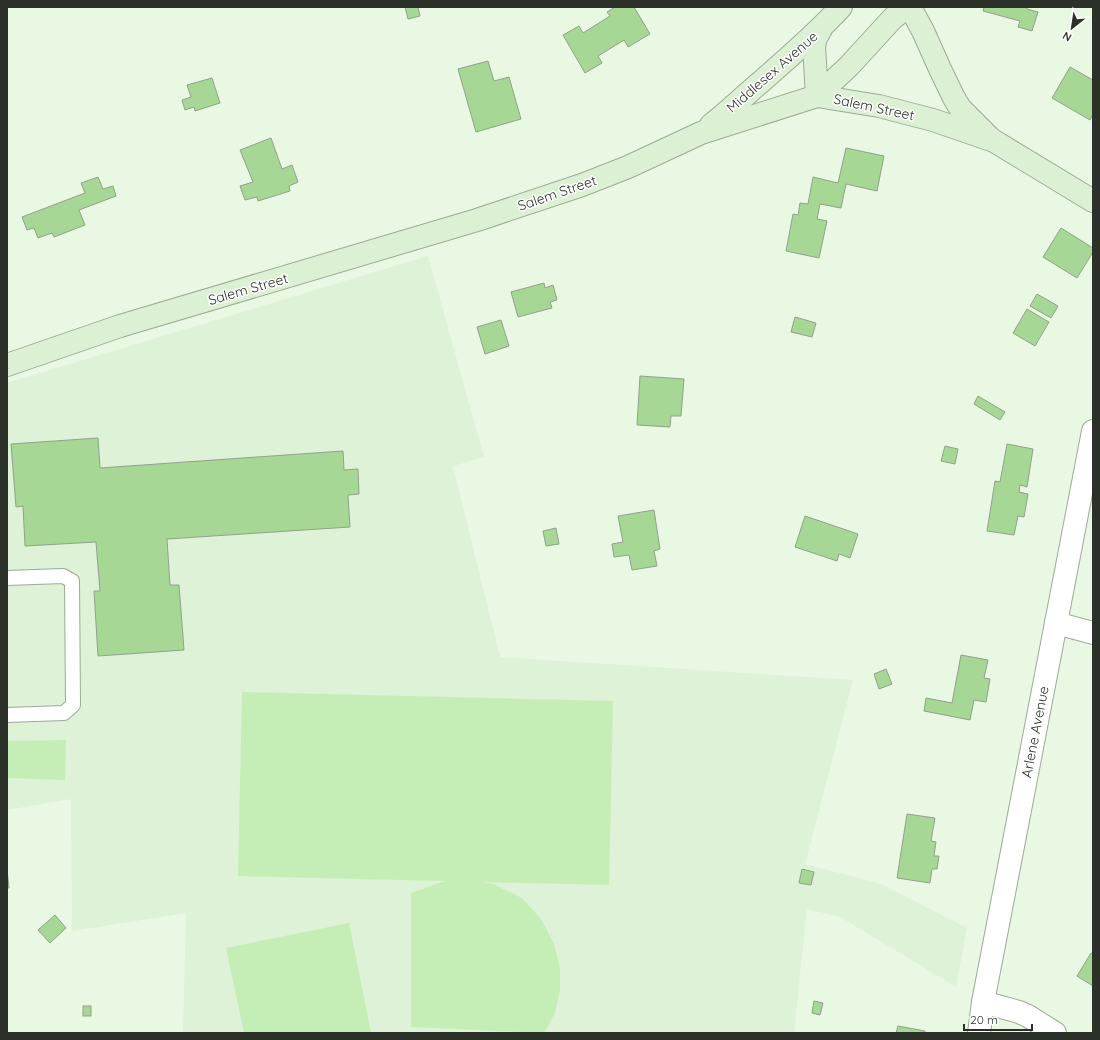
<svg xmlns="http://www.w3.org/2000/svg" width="1100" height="1040" viewBox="0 0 1100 1040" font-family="Quicksand,sans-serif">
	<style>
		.built { fill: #ddf2d6 }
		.green { fill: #c5eeb6 }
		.building { fill: #a6d794; stroke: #92a18d }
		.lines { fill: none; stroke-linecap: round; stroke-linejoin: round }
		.lane-casing { stroke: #9caa96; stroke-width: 16 }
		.street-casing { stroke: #9caa96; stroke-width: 24 }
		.secondary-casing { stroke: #9caa96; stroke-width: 24 }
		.lane { stroke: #fff; stroke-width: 14 }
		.street { stroke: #fff; stroke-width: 22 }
		.secondary { stroke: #dcf0d4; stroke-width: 22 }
		.labels { text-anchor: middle; stroke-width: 3; stroke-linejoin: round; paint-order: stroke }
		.street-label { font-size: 14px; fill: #2b3129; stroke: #fff }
	</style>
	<rect width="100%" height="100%" fill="#e9f8e3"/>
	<path class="built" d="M428,256l56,201 -31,9 47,191 353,23 -48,184 76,20 86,44 -11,59 -116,-70 -33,-8 -13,124h-611l3,-120 -114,18 -1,-132 -64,11v-427z"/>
	<g class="green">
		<path d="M242,692l371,9 -4,184 -127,-3 11,2 29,14 19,21 13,25 6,24v21l-5,24 -11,20 -133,-6v-134l31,-11 4,-1 -208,-5z"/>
		<path d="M66,740l-1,40 -58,-2v-37z"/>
		<path d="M349,923l22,110h-127l-18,-85z"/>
	</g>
	<g class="building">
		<path d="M405,7h13l2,9 -12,3z"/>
		<path d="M615,7h19l16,27 -22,13 -4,-7 -26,16 4,7 -17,10 -22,-38 16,-9 4,7 27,-17 -3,-4z"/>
		<path d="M984,7h44l-1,2 11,3 -6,19 -14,-4 2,-6 -37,-10z"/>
		<path d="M488,61l6,20 15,-4 12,42 -45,13 -18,-63z"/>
		<path d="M1070,67l23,13v34l-3,6 -38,-22z"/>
		<path d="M212,78l8,25 -25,8 -1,-4 -9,3 -3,-10 9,-3 -4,-12z"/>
		<path d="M271,138l11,31 10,-4 6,17 -9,4 1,5 -32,10 -1,-4 -12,3 -5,-14 13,-4 -13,-32z"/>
		<path d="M846,148l38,8 -7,35 -31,-7 -5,24 -21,-4 -3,15 10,2 -8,37 -33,-7 7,-37 5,1 2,-12 8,1 5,-27 25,6z"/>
		<path d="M98,177l5,12 10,-3 3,10 -37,14 6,15 -31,12 -2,-4 -14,5 -4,-10 -7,2 -5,-13 63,-24 -4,-10z"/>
		<path d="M1061,228l32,20v4l-16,26 -34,-21z"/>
		<path d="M544,283l1,5 8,-3 4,15 -7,2 2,6 -34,9 -7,-25z"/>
		<path d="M1037,294l21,12 -7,12 -21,-12z"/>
		<path d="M1027,309l22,13 -14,24 -22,-13z"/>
		<path d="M795,317l21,6 -4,14 -21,-5z"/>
		<path d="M501,320l8,26 -24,8 -8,-27z"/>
		<path d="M640,376l44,3 -3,37h-10l-1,11 -33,-2z"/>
		<path d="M978,396l27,16 -5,8 -26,-16z"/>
		<path d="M98,438l2,30 243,-17 1,19 14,-1 1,25 -11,1 2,32 -183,12 3,46h9l5,65 -86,6 -4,-65h6l-4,-49 -71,4 -2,-40 -7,1 -5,-63z"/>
		<path d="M1007,444l26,5 -6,38 -7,-2 -1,7 9,2 -4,23 -6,-1 -4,19 -27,-4 8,-50 5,1z"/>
		<path d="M945,446l13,3 -3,15 -14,-3z"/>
		<path d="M654,510l6,39 -6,2 3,15 -25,4 -3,-15 -15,2 -2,-13 11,-2 -5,-26z"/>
		<path d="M805,516l53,18 -8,24 -11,-4 -2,7 -42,-14z"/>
		<path d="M556,528l3,16 -13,2 -3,-15z"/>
		<path d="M961,655l27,5 -4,18 6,1 -4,23 -12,-2 -4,20 -46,-9 2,-13 26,5z"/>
		<path d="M886,669l6,15 -13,5 -5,-15z"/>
		<path d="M907,814l28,4 -4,23 5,1 -2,14h5l-2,13h-5l-2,14 -33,-5z"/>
		<path d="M7,869l2,19h-2z"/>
		<path d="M802,869l12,3 -3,13 -12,-2z"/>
		<path d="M55,915l11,13 -16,15 -12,-13z"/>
		<path d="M1091,953l2,1v32l-16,-10z"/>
		<path d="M814,1001l9,2 -3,12 -8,-2z"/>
		<rect x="83" y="1006" width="8" height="10"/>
		<path d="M898,1026l27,5v2h-29z"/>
	</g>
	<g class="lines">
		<g class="lane-casing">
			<path id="lane" d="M7,578l56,-2 9,5 1,124 -9,8 -57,2"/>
		</g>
		<g class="street-casing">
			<g id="street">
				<path d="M1056,623l37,10"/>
				<path d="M983,1002l36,10 9,4 27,17"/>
				<path d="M979,1033l4,-31 110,-571"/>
			</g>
		</g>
		<g class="secondary-casing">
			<g id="secondary">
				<path d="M910,7l13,24 17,38 14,29 6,10 29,29"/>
				<path d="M817,96l32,-30 44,-48 14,-11"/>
				<path d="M817,96l-3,-50 2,-8 5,-9"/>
				<path d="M711,125c18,-14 34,-30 51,-44 28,-25 54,-47 79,-74"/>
				<path d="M7,365l113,-39 357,-106 105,-35 46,-18 73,-34 116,-37 62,10 54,14 61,21 99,60"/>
			</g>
		</g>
		<use href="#lane" class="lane"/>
		<use href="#street" class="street"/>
		<use href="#secondary" class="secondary"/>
	</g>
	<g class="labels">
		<g class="street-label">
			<text transform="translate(772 72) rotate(-41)" y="5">Middlesex Avenue</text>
			<text transform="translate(874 107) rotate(12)" y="5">Salem Street</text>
			<text transform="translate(557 193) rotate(-19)" y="5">Salem Street</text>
			<text transform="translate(248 289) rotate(-16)" y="5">Salem Street</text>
			<text transform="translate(1035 732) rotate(-79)" y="5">Arlene Avenue</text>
		</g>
	</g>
	<rect width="1100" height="1040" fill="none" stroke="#2b3129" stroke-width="16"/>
	<g transform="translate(1072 28) rotate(210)" stroke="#ffffff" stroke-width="3" paint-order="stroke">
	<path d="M0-3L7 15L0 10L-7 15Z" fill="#2b3129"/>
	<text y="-6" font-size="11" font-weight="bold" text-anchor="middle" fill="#2b3129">N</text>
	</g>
	<path d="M964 1024v6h68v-6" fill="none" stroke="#2b3129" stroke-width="2"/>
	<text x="970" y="1024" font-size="12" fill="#2b3129" stroke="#ffffff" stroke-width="3" paint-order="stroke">20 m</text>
</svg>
